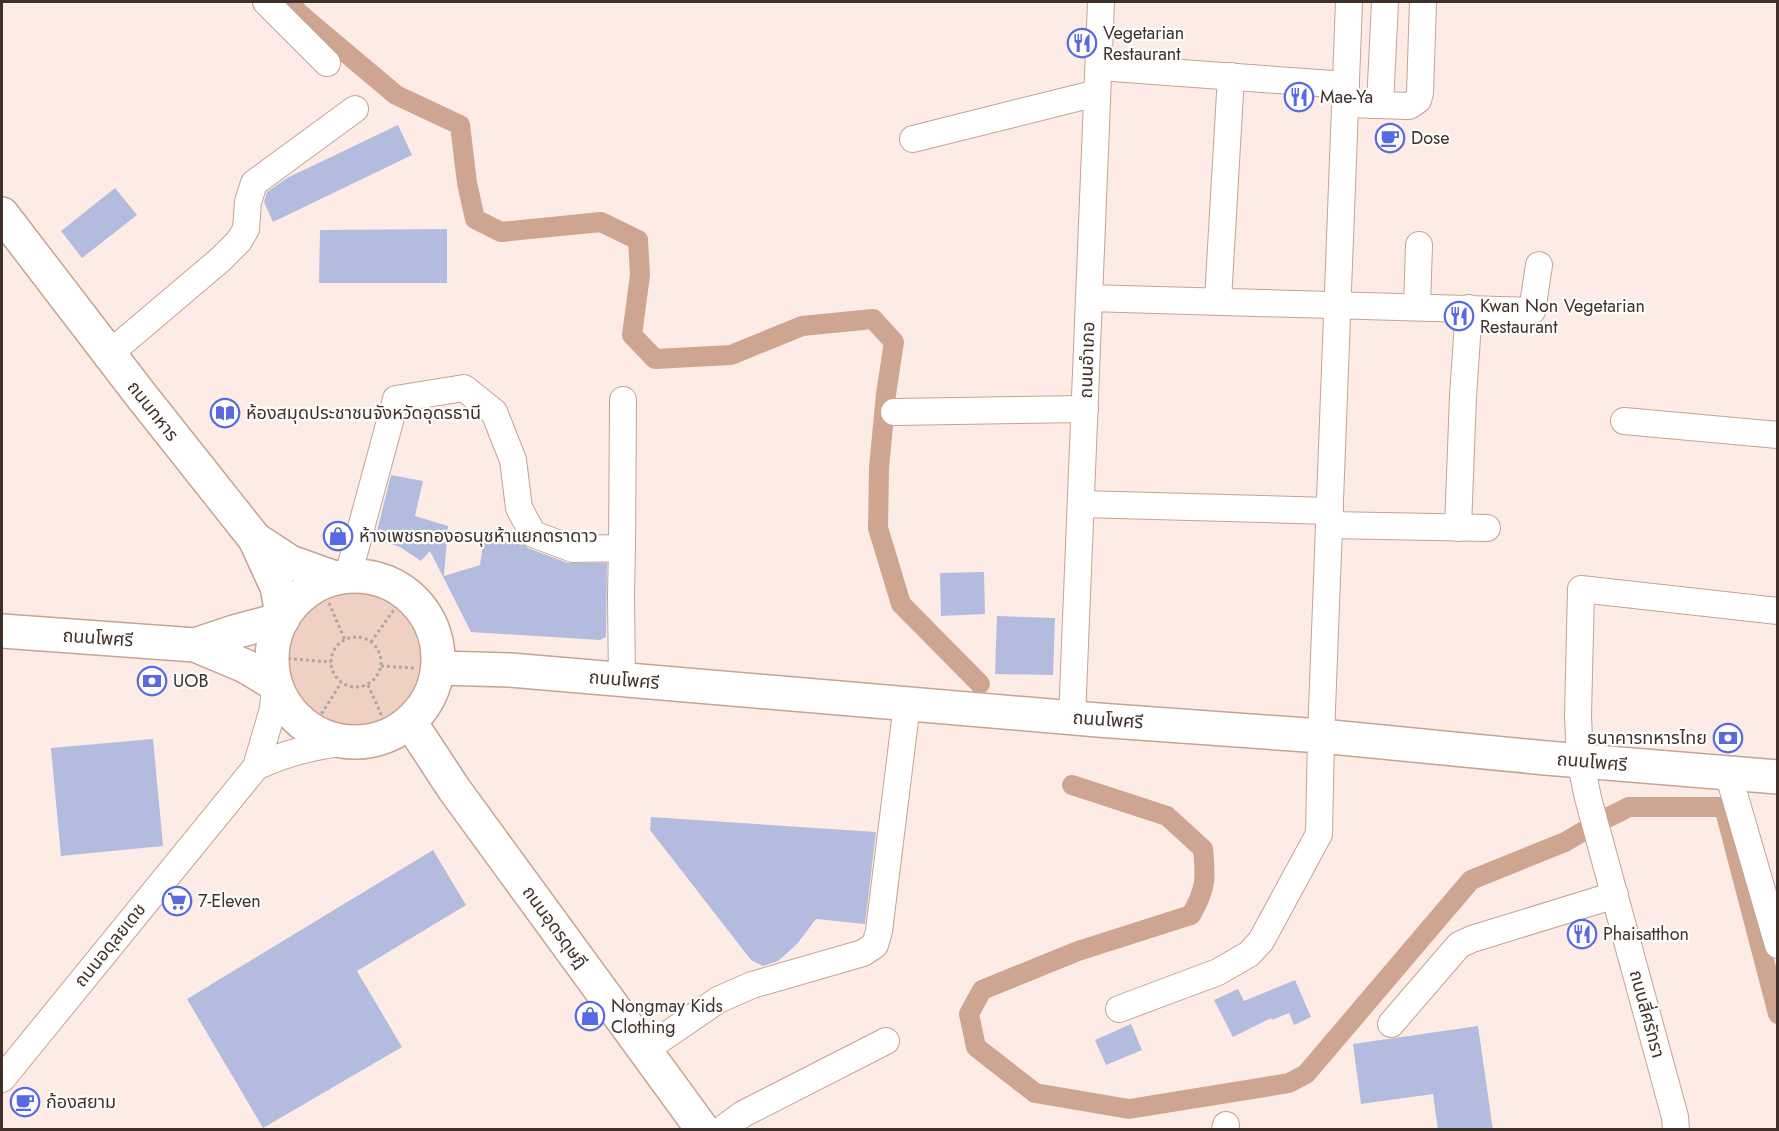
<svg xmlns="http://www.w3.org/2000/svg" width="1779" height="1131" viewBox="0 0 1779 1131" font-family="Jost,'Noto Sans Thai',sans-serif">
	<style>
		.green { fill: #efd1c3 }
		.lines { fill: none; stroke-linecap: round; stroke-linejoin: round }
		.canal { stroke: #cea590; stroke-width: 20 }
		.building { fill: #b3bcdf }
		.minor-casing { stroke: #c7a391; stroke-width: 28 }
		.major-casing { stroke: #c7a391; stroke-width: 36 }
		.path { stroke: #b4a59e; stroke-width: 3; stroke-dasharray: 3 3; stroke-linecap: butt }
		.minor { stroke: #fff; stroke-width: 26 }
		.major { stroke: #fff; stroke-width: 33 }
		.labels { text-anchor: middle; stroke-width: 4.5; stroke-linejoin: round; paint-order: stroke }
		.poi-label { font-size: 18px; fill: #3f3129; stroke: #fdfdfd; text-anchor: start }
		.street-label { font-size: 18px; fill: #3f3129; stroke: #fdfdfd }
	</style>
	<rect width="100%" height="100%" fill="#fcece5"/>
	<circle class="green" cx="353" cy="659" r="67"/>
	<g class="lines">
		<g class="canal">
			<path d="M287,2l21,19 88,74 64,30 7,58 8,36 26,13 100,-10 37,18 2,35 -8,60 23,24 76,-4 71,-29 71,-7 21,23 -8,52 -7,74 -1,60 23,76 79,80"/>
			<path d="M1072,785l95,31 36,33c3,30 3,40 -12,66l-113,36 -96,39 -13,24 7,33 59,46 94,16 160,-26 17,-9 165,-194 94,-38 17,-10"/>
			<path d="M1609,817l20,-10h95l54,207"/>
		</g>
	</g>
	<g class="building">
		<path d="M398,125l14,30 -139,67 -9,-20 3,-10 20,-14z"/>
		<path d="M115,188l22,27 -55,43 -21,-27z"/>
		<path d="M447,229v54h-128l1,-53z"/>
		<path d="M391,475l32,6 -8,35 33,10 -4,50 36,-11 4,-27 40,7 4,3 40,15h39l-1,74 -6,3 -129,-8 -41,-81 -9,10 -21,-14 -25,-8z"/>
		<path d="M984,572l1,42 -44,2 -1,-43z"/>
		<path d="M997,616l58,2 -2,57 -58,-1z"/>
		<path d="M153,739l10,107 -102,10 -10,-108z"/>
		<path d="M651,817l225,15 -11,92 -49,-5 -19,25 -19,17 -15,5 -12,-6 -101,-130z"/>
		<path d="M433,850l33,55 -109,66 45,76 -139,81 -76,-129z"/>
		<path d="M1295,980l16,37 -17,8 -5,-12 -17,7 -1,-2 -38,19 -19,-37 24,-11 6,12z"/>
		<path d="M1131,1024l11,26 -36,15 -11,-25z"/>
		<path d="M1478,1026l15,104h-55l-5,-36 -72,10 -8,-60z"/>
	</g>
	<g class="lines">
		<g class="minor-casing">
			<g id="minor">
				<path d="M266,2l61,61"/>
				<path d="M1099,67l247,18"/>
				<path d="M1345,104l64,2 9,-6 2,-7 3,-91"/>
				<path d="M1380,105l5,-103"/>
				<path d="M913,139l184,-46"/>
				<path d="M1089,298l443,13 7,-46"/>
				<path d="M1218,300l13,-224"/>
				<path d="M1417,307l2,-62"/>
				<path d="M109,354l112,-95 18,-18 7,-12 2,-27 6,-19 101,-74"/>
				<path d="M894,412l191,-3"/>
				<path d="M1624,421l154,14"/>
				<path d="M1081,504l249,7"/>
				<path d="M1329,525l158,3"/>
				<path d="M1458,528l5,-132 6,-88"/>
				<path d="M622,548l1,-148"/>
				<path d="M348,576l48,-177 68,-11 30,24 19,48 6,48 14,26 40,15 49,-1 -1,48 1,84"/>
				<path d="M1072,718l29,-716"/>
				<path d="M256,767c29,-14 58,-21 90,-25"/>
				<path d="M1728,773l50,172"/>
				<path d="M1119,1009l99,-37 31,-18 12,-13 58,-107 2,-98 28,-734"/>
				<path d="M1391,1024l68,-79 13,-6 143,-44"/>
				<path d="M645,1050l73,-50 34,-15 111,-32 12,-8 4,-14 28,-227"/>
				<path d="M2,1079l254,-312 17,-58 2,-25"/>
				<path d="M721,1130l22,-16 143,-73"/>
				<path d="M1225,1130l1,-5"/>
				<path d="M1676,1130l-1,-13 -87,-319 -8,-38 -2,-44 3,-127 197,22"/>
			</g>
		</g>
		<g class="major-casing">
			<g id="major">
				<path d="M2,214l138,180 115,145 22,48 6,32 -49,13 -39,13"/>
				<path d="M255,539l35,23 45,16"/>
				<circle cx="355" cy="659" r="83"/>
				<path d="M2,631l193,14 50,21 30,18"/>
				<path d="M439,668l71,2 588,50 223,16 225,22 232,19"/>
				<path d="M410,722l44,67 249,341"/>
			</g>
		</g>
		<g class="path">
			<path d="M329,603l16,37"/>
			<circle cx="356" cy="662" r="25"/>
			<path d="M371,642l35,-49"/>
			<path d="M282,658l49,4"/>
			<path d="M381,666l34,2"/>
			<path d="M368,685l16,36"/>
			<path d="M315,724l26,-41"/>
		</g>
		<use href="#minor" class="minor"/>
		<use href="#major" class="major"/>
	</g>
	<defs>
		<g id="restaurant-ring" transform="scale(1.5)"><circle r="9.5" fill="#fdfdfd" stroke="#586ae1" stroke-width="1.5"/><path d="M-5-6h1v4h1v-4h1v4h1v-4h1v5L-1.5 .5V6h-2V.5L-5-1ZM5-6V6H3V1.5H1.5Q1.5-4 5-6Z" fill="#586ae1"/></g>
		<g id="cafe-ring" transform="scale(1.5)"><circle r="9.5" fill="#fdfdfd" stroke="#586ae1" stroke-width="1.5"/><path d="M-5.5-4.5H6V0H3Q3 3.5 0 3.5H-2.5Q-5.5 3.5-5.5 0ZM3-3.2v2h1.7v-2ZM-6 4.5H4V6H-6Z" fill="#586ae1"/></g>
		<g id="library-ring" transform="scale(1.5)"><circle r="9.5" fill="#fdfdfd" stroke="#586ae1" stroke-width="1.5"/><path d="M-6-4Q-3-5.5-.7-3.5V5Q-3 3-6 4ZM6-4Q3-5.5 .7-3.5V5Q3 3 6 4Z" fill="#586ae1"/></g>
		<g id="shop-ring" transform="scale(1.5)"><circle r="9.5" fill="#fdfdfd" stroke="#586ae1" stroke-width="1.5"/><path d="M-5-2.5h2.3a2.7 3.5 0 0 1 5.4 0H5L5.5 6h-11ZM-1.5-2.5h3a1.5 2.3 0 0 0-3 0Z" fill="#586ae1"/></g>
		<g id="bank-ring" transform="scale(1.5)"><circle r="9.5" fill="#fdfdfd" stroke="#586ae1" stroke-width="1.5"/><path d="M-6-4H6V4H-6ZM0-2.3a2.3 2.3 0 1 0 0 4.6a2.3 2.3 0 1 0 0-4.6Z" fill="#586ae1"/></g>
		<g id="supermarket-ring" transform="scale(1.5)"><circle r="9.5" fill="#fdfdfd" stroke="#586ae1" stroke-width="1.5"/><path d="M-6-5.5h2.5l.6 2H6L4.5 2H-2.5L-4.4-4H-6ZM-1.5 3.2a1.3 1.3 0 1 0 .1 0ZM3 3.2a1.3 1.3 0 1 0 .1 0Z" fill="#586ae1"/></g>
	</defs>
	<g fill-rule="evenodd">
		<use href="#restaurant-ring" x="1082" y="43"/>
		<use href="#restaurant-ring" x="1299" y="97"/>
		<use href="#cafe-ring" x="1390" y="138"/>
		<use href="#restaurant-ring" x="1459" y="316"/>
		<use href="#library-ring" x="225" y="413"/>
		<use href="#shop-ring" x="338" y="536"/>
		<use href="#bank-ring" x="152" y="681"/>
		<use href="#bank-ring" x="1728" y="738"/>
		<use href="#supermarket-ring" x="177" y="901"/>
		<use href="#restaurant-ring" x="1582" y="934"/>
		<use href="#shop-ring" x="590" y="1016"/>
		<use href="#cafe-ring" x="25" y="1102"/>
	</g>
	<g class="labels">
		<g class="poi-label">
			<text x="1103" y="39">Vegetarian<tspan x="1103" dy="21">Restaurant</tspan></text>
			<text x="1320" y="103">Mae-Ya</text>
			<text x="1411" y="144">Dose</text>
			<text x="1480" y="312">Kwan Non Vegetarian<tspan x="1480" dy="21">Restaurant</tspan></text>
			<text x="246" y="419">ห้องสมุดประชาชนจังหวัดอุดรธานี</text>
			<text x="359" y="542">ห้างเพชรทองอรนุชห้าแยกตราดาว</text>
			<text x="173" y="687">UOB</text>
			<text x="1707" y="744" text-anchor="end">ธนาคารทหารไทย</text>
			<text x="198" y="907">7-Eleven</text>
			<text x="1603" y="940">Phaisatthon</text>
			<text x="611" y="1012">Nongmay Kids<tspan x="611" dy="21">Clothing</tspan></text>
			<text x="46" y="1108">ก้องสยาม</text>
		</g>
		<g class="street-label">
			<text transform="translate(1087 360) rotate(-88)" y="6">ถนนอำเภอ</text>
			<text transform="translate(153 411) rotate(52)" y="6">ถนนทหาร</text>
			<text transform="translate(98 638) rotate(4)" y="6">ถนนโพศรี</text>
			<text transform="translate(624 680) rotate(5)" y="6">ถนนโพศรี</text>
			<text transform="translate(1108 720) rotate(4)" y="6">ถนนโพศรี</text>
			<text transform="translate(1592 762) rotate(5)" y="6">ถนนโพศรี</text>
			<text transform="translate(555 927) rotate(54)" y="6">ถนนอุดรดุษฎี</text>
			<text transform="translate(110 945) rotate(-51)" y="6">ถนนอดุลยเดช</text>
			<text transform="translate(1647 1014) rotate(75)" y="6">ถนนสี่ศรัทรา</text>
		</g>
	</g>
	<rect width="1779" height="1131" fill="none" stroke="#3f3129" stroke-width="6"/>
</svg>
